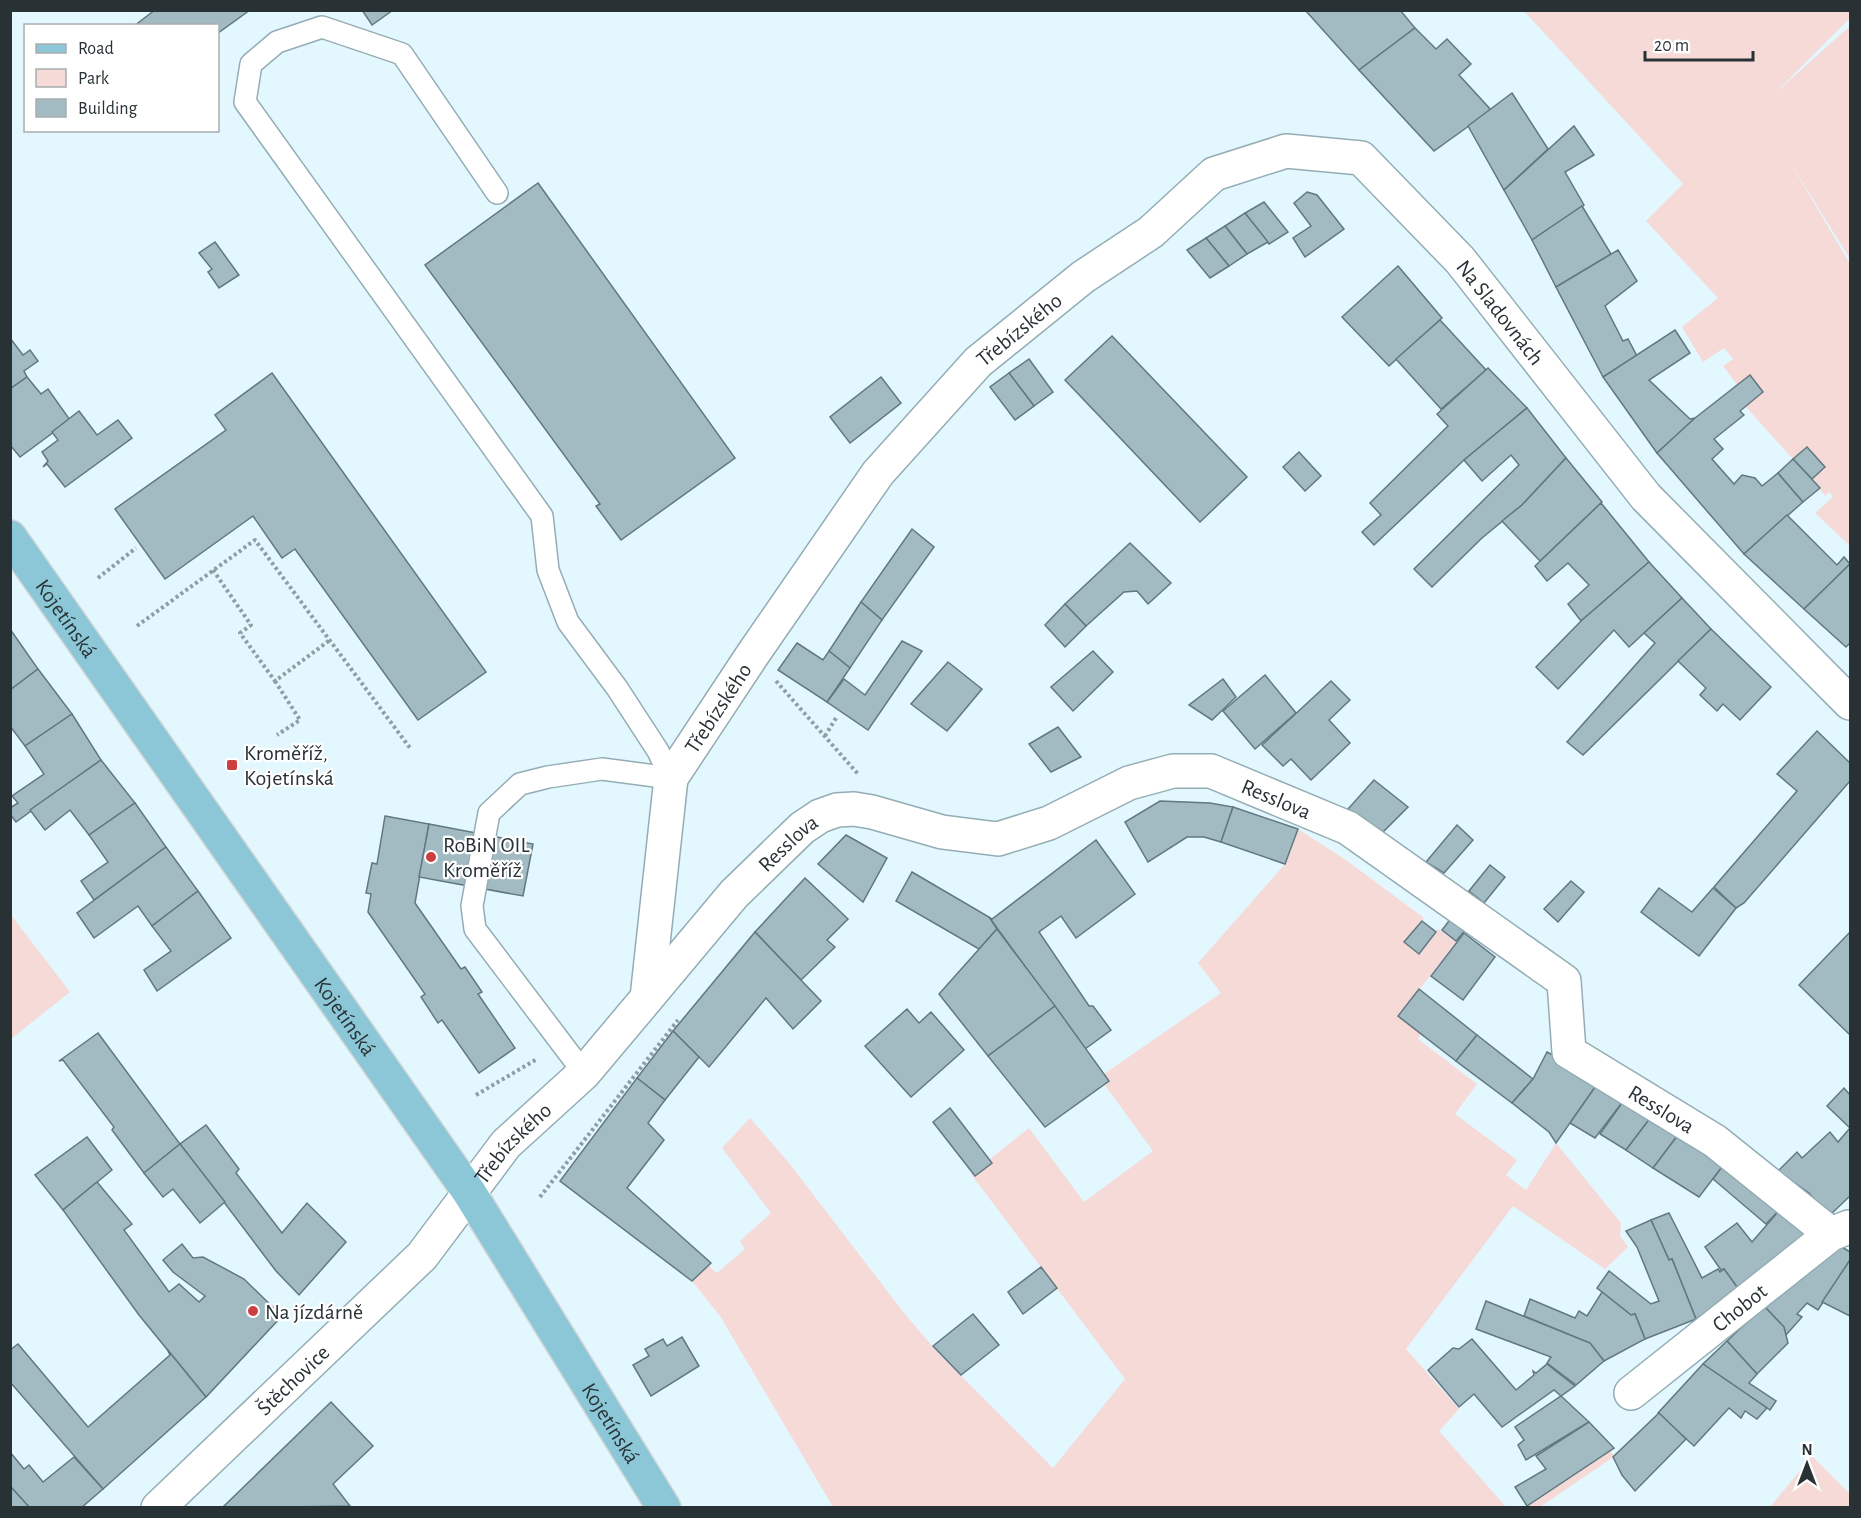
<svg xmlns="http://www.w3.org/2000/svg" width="1861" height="1518" viewBox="0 0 1861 1518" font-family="'Alegreya Sans',sans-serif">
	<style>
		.green { fill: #f6dad8 }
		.building { fill: #a2bbc3; stroke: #617880; stroke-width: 1.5 }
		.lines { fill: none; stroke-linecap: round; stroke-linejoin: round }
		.lane-casing { stroke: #94adb4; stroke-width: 24 }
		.street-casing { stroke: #94adb4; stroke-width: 36 }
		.primary-casing { stroke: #d4d6d7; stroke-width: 36 }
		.path { stroke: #8e9ea4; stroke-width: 4; stroke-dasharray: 3 3; stroke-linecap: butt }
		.lane { stroke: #fff; stroke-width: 21 }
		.street { stroke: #fff; stroke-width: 33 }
		.primary { stroke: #8cc7d7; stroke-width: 33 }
		.poi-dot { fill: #cd3e41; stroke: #fff; stroke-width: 2 }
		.labels { text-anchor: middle; stroke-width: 4.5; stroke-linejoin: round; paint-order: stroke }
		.street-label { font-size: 22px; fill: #283235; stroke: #fff }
		.poi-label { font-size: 22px; fill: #283235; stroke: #fff; text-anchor: start }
	</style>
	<rect width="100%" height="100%" fill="#e2f7fe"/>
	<g class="green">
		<path d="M1524,11h326v7l-77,77 77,-69v233l-63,-102 63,107v282l-35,-33 18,-16 -4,-5 -4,4 -13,-17 13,-12 -18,-19 -14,11 -48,-53 18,-14 -13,-17 -16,13 2,-5 -13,-17 10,-7 -9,-11 -21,14 -21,-35 36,-29 -72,-77 37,-37z"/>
		<path d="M1298,829l48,31 78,58 -19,24 13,12 20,-25 18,13 -57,74 22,18 -3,5 59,45 -22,30 62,46 -11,15 20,15 30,-47 65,80 -1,13 8,11 -23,22 -92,-63 -107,143 53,60 -20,22 68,77 -674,-1 -113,-191 -28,-35 16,-16 9,8 28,-24 -5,-8 31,-28 -49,-65 28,-30 39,45 115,150 35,41 114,114 72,-89 -154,-205 58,-46 55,74 69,-51 -49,-67v-10l117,-81 -23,-30 87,-99z"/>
		<path d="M11,915l59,77 -59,47z"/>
		<path d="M1610,1451l5,5 -75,51 -17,1z"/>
		<path d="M1812,1456l38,38v13h-80z"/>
	</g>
	<g class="building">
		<path d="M155,10h95l-32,23v-7h-84z"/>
		<path d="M362,10h31l-21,15z"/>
		<path d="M1305,10h95l15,18 -56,42z"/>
		<path d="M1415,28l21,21 11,-10 24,25 -12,11 32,35 -57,41 -75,-81z"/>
		<path d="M1512,93l36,56 -44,41 -36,-64z"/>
		<path d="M1574,126l20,29 -29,17 19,33 -52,35 -28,-50z"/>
		<path d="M538,183l197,275 -114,82 -25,-34 4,-2 -175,-239z"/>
		<path d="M1307,192l10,3 27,34 -39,28 -12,-19 18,-12 -17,-23z"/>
		<path d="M1264,202l24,30 -19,12 -24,-31z"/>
		<path d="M1582,206l29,48 -55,33 -24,-47z"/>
		<path d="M1245,213l23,29 -21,12 -22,-28z"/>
		<path d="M1225,226l22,28 -18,12 -23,-28z"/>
		<path d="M1206,238l23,28 -19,12 -23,-28z"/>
		<path d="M215,242l24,33 -20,13 -11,-16 4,-3 -13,-16z"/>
		<path d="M1618,250l19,31 -32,25 18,35 5,-2 9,17 -34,21 -47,-90z"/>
		<path d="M1398,266l44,52 -53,48 -47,-49z"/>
		<path d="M1440,320l46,50 -45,39 -45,-50z"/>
		<path d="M1675,330l15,23 -41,27 41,39 5,-1 -38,35 -54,-76z"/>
		<path d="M1112,336l135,141 -47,45 -135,-142z"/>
		<path d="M10,338l13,17 7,-5 8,11 -14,10 3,6 -17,12z"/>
		<path d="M1029,359l24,33 -19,14 -25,-33z"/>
		<path d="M1488,368l39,40 -63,52 -90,85 -12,-13 19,-17 -11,-12 78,-77 -11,-12z"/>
		<path d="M272,373l214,299 -68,48 -123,-171 -13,9 -29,-42 -88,63 -50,-70 111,-79 -11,-15z"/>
		<path d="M1009,373l25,33 -19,14 -25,-33z"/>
		<path d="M1750,375l13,17 -23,19 4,4 -30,24 9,10 -11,10 22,25 8,-9 13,3 7,8 16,-13 25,29 -59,52 -87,-101 38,-35z"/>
		<path d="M27,377l14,17 7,-5 22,31 -50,37 -10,-12v-56z"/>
		<path d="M881,377l20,26 -51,40 -20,-26z"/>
		<path d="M1527,408l39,50 -44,47 -40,33 -50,49 -18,-18 105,-104 -8,-10 -29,26 -18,-21z"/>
		<path d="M79,411l18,24 21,-15 14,18 -67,49 -18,-23 -4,3 5,-6 -6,-9 16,-12 -6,-8z"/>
		<path d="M1807,447l18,20 -13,12 -19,-20z"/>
		<path d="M1299,452l22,24 -16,15 -22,-24z"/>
		<path d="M1566,458l36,44 -62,59 -38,-40 20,-16z"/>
		<path d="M1793,459l27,29 -17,14 -25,-29z"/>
		<path d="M1601,503l48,59 -68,59 -13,-17 21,-19 -21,-22 -21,18 -12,-15z"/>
		<path d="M1787,515l50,50 7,-8 6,7 -46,45 -60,-55z"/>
		<path d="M912,529l22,18 -52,73 -21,-18z"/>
		<path d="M1130,543l41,40 -23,21 -11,-13 -13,1 -38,34 -21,-22z"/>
		<path d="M1649,562l33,36 -53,49 -15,-17 -56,59 -22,-22 45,-46z"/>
		<path d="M1850,564v79l-4,4 -42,-38z"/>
		<path d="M1682,598l29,31 -128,126 -16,-13 88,-99 -11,-10z"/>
		<path d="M861,602l21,18 -32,48 -21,-17z"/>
		<path d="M1065,604l21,22 -21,21 -20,-22z"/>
		<path d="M10,629l28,40 -28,21z"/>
		<path d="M1711,629l60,58 -31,33 -17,-16 -6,7 -17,-16 6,-7 -28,-27z"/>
		<path d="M902,641l20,10 -54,79 -41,-28 17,-23 21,16z"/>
		<path d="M797,643l26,17 6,-9 21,17 -23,34 -49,-32z"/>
		<path d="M1093,651l20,21 -40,39 -22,-24z"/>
		<path d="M948,662l34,27 -35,42 -36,-27z"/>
		<path d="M38,669l34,45 -47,32 -15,-20v-36z"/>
		<path d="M1265,675l31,38 -41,36 -32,-38z"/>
		<path d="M1223,679l13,18 -24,23 -23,-15z"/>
		<path d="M1331,681l19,19 -21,20 21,23 -39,37 -20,-21 -8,7 -21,-21z"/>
		<path d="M72,714l29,46 -85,62 -6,-8v-6l8,-5 -6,-7 32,-22 -19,-28z"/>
		<path d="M1058,727l23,30 -30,15 -22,-28z"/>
		<path d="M1817,731l33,32v18l-106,122 -8,5 -22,-21 83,-96 -20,-17z"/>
		<path d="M101,760l34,43 -46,32 -19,-25 -25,20 -15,-20z"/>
		<path d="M1374,780l34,27 -25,25 -35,-23z"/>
		<path d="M1160,801l50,2 23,4 -12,35 -17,-5h-17l-39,25 -23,-40z"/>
		<path d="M135,803l31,44 -72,53 -13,-19 27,-19 -19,-27z"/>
		<path d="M1233,807l65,22 -13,35 -64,-22z"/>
		<path d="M385,816l44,8 -14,79 46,66 4,-2 17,25 -4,2 37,54 -36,25 -37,-53 -4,3 -17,-26 4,-3 -57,-82 3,-18 -5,-1 6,-30 5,1z"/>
		<path d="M429,824l104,20 -10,52 -104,-19z"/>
		<path d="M1457,825l16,15 -29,33 -18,-11z"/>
		<path d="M846,835l41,23 -24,44 -45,-38z"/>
		<path d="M1096,840l39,54 -59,44 -15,-22 -22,16 50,74h4l18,24 -26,19 -96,-132 3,2z"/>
		<path d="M166,847l32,44 -46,35 -14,-20 -44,32 -17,-25z"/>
		<path d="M1490,865l15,12 -21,26 -15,-12z"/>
		<path d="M912,872l77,45 8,12 -18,20 -83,-48z"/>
		<path d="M805,878l43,41 -21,21 8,7 -34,33 -46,-48z"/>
		<path d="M1571,881l13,11 -26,30 -14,-13z"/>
		<path d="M1659,888l33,24 21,-24 23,20 -37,48 -58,-44z"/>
		<path d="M198,891l33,47 -74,53 -13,-21 27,-19 -19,-25z"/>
		<path d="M1455,913l18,8 -17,20 -14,-11z"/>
		<path d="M1422,921l14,11 -17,22 -15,-12z"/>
		<path d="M997,929l58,77 -67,50 -49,-62z"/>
		<path d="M755,932l66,69 -28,28 -27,-31 -57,69 -36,-36z"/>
		<path d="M1850,932v103l-51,-50z"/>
		<path d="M1464,933l31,24 -32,43 -32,-24z"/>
		<path d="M1419,989l58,46 -21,26 -58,-45z"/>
		<path d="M1055,1006l54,75 -64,46 -57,-71z"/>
		<path d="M907,1009l12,14 12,-11 33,38 -53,47 -46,-51z"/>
		<path d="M673,1031l26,26 -34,43 -28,-22z"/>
		<path d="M98,1033l82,111 -36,29 -32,-43 2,-3 -51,-67 -4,1z"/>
		<path d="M1477,1035l56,44 -21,24 -56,-42z"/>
		<path d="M1547,1052l53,28 -44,63 -7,-11 -37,-29 21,-24z"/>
		<path d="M637,1078l28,22 -17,23 16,17 -37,48 84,75 -19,18 -132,-100z"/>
		<path d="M1600,1080l27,16 -32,42 -25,-15z"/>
		<path d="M1844,1088l6,7v33l-23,-22z"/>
		<path d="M1627,1096l27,17 -28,37 -26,-16z"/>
		<path d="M950,1108l42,55 -17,13 -42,-54z"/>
		<path d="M1654,1113l27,18 -28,37 -27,-18z"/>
		<path d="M206,1125l33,44 -3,4 46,60 25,-30 39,39 -47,53 -23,-24 -96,-127z"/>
		<path d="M1850,1128v68l-21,20 -20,-23 -31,-22 19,-19 5,6 28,-26 8,10z"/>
		<path d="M1681,1131l44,32 -26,34 -46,-29z"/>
		<path d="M87,1137l25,33 -49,40 -28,-35z"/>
		<path d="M180,1144l45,58 -25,21 -27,-34 -10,8 -19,-24z"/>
		<path d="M1725,1163l59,42 -18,19 -53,-45z"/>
		<path d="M97,1182l35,42 -8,6 45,62 10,-8 20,18 6,-6 -32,-24 -10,-12 19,-16 11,14 10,-1 41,22 38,37 -76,81 -67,-82 -76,-105z"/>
		<path d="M1784,1205l19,13 1,18 -64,55 -16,-22 -3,1 -16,-23 32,-24 15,19z"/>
		<path d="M1669,1213l33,65 16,-9 2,3 4,-3 16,22 -44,28 -24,-60 -3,1 -18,-40z"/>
		<path d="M1651,1220l18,40 3,-1 24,60 -51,20 -10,-25 -4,1 -34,-27 12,-17 42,33 8,-3 -22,-54 -11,-16z"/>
		<path d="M1831,1240l19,12v8l-32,50 -11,-7 -10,11 5,3 -16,18 -2,-8 -20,-21z"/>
		<path d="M1850,1260v56l-28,-14z"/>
		<path d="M1041,1267l16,21 -34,26 -15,-22z"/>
		<path d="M1602,1292l29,23 4,-1 10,25 -41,22 -14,-18 -66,-27 6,-17 45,19 4,-7 8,5z"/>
		<path d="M1486,1301l104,42 14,18 -28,24 -29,-22 4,-6 -75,-28z"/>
		<path d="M1764,1306l20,21 4,16 -31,31 -30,-33z"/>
		<path d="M973,1314l26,31 -38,30 -28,-29z"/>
		<path d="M682,1337l17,29 -48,30 -18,-31 16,-9 -4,-7 18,-10 4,7z"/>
		<path d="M1472,1339l44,51 18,-15 -1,-4 3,2 11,-9 28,22 -14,10 -7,-6 -52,37 -28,-33 -15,13 -31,-37 25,-22 6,1z"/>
		<path d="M1727,1341l30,33 -8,9 27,18 -6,9 -67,-46z"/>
		<path d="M18,1344l70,83 82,-72 -3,-6 39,48 -103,92 -93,-107v-32z"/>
		<path d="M1703,1364l64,44 -10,11 -12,-8 -4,7 -12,-10 -35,38 -36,-33z"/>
		<path d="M1561,1396l28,26 -63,38 -8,-15 6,-5 -9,-13z"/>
		<path d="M331,1402l42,44 -40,38 17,22 -128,2z"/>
		<path d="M1659,1413l27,26 -51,52 -13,-16 -9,-18z"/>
		<path d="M1589,1422l25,26 -87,58 -12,-19 31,-18 -10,-13z"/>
		<path d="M10,1452l14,17 5,-4 14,17 31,-25 29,32 -22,19h-51l-20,-22z"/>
		<path d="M10,1486l20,22h-20z"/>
	</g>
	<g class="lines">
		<g class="lane-casing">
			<g id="lane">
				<path d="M497,193l-95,-139 -80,-27 -45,15 -26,22 -6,38 297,414 6,54 20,52 49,66 41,63 13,27"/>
				<path d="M584,1073l-109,-144 -3,-23 17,-93 31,-29 28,-7 54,-8 69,9"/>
			</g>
		</g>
		<g class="street-casing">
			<g id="street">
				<path id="s1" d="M647,998l87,-104 68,-66 18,-12 17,-6 17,-1 18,3 70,20 56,7 51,-16 80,-40 44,-12h38l137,57 216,153 5,71 146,89 116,93"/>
				<path id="s2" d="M1631,1393l200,-159 18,-7"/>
				<path id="s3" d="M158,1508l264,-252 84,-112 78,-71 63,-75 24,-220 82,-124 125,-181 100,-111 105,-85 68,-45 63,-58 72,-23 75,7 99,102 186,237 204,206"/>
			</g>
		</g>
		<g class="primary-casing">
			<g id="primary">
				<path id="s4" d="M10,537l459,655 195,316"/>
			</g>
		</g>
		<g class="path">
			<path d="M213,570l38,55 -11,8 35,48 55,-41"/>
			<path d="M98,578l38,-30"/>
			<path d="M137,626l118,-86 155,208"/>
			<path d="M275,681l25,39 -23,15"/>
			<path d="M776,681l82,93"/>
			<path d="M825,736l11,-18"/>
			<path d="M476,1095l61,-36"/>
			<path d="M540,1197l138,-177"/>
		</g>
		<use href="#lane" class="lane"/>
		<use href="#street" class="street"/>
		<use href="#primary" class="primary"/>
	</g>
	<g class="poi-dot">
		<rect x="226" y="759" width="12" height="12" rx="3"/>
		<circle cx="431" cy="857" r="6"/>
		<circle cx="253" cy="1311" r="6"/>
	</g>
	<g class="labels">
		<g class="street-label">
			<text dy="8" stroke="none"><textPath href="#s3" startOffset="2109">Na Sladovnách</textPath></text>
			<text dy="8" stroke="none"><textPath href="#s3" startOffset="1500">Třebízského</textPath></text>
			<text dy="8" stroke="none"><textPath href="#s4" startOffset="99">Kojetínská</textPath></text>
			<text dy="8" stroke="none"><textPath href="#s3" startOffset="1014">Třebízského</textPath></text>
			<text dy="8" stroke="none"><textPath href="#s1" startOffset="732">Resslova</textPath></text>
			<text dy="8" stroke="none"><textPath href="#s1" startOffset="210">Resslova</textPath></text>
			<text dy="8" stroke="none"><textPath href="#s4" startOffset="585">Kojetínská</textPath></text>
			<text dy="8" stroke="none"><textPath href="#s1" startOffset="1254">Resslova</textPath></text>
			<text dy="8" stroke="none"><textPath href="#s3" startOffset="510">Třebízského</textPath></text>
			<text dy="8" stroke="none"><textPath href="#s2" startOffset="138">Chobot</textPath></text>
			<text dy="8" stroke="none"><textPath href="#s3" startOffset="186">Štěchovice</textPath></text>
			<text dy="8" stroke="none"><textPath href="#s4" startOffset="1071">Kojetínská</textPath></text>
		</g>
		<g class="poi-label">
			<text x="244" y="760">Kroměříž,<tspan x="244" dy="25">Kojetínská</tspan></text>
			<text x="443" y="852">RoBiN OIL<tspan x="443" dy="25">Kroměříž</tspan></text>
			<text x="265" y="1319">Na jízdárně</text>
		</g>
	</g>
	<rect width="1861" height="1518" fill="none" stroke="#283235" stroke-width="24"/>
	<rect x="24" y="24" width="195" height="108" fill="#ffffff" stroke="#a9adae" stroke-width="1.5"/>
	<rect x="36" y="44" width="30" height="9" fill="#8cc7d7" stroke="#a9adae" stroke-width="1.5"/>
	<text x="78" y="54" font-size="18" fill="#283235">Road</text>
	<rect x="36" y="69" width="30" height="18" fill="#f6dad8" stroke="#a9adae" stroke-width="1.5"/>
	<text x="78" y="84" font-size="18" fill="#283235">Park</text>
	<rect x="36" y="99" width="30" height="18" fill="#a2bbc3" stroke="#a9adae" stroke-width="1.5"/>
	<text x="78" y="114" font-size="18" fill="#283235">Building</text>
	<g transform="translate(1807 1464)" stroke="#ffffff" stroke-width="4.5" paint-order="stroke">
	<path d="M0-4.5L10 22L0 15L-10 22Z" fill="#283235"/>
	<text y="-9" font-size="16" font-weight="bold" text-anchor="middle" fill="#283235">N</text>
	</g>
	<path d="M1645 51v9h108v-9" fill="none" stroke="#283235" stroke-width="3"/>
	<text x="1654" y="51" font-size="18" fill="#283235" stroke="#ffffff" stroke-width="4.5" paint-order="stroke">20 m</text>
</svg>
